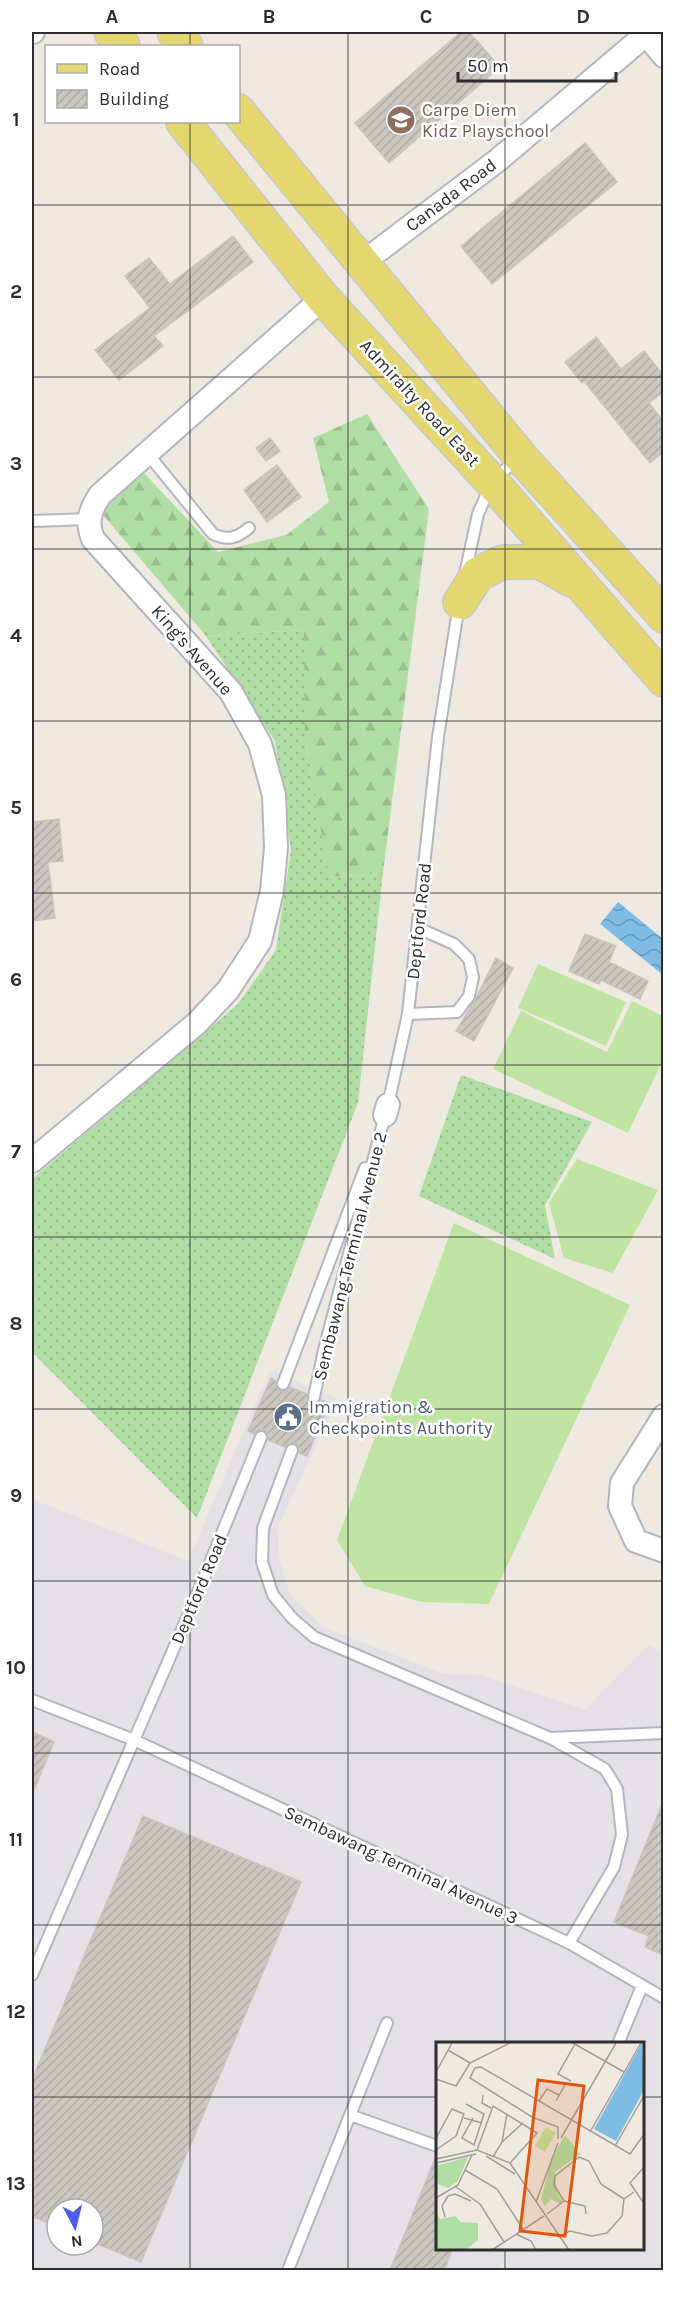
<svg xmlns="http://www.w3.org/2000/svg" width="695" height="2302" viewBox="0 0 695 2302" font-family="Karla,sans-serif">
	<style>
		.industrial { fill: #e3e0e6; fill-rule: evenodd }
		.grass { fill: url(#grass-dots) }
		.forest { fill: url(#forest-firs) }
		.pitch { fill: #bfe3a0 }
		.water { fill: url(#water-waves) }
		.building { fill: url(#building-hatch); stroke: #c8c5ba; stroke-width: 1.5 }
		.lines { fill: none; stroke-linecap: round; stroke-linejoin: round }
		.lane-casing { stroke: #b4b5bf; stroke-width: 14 }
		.street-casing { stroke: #b4b5bf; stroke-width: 26 }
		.primary-casing { stroke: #c8c8c8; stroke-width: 36 }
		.lane { stroke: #fff; stroke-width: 10 }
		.street { stroke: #fff; stroke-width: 22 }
		.primary { stroke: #e4d76f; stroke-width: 33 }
		.grid { fill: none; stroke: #2d2d2d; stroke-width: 1.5; stroke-opacity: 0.55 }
		.labels { text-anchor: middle; stroke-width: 5; stroke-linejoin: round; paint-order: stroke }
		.education-label { font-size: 18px; fill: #785e54; stroke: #fff; text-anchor: start }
		.street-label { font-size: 18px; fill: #2d2d2d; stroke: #fff }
		.service-label { font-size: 18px; fill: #4e5e75; stroke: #fff; text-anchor: start }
		.inset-road { fill: none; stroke: #a09e99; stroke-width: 1.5 }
		.view { fill: #df570e; fill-opacity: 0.15; stroke: #df570e; stroke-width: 3 }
		.inset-edge { fill: none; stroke: #2d2d2d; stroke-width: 3 }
		.neatline { fill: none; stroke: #2d2d2d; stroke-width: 2 }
		.grid-label { font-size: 20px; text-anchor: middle; font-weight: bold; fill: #2d2d2d }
	</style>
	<defs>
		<pattern id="grass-dots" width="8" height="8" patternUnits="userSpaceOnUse" patternTransform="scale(1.5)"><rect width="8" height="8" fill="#b0dda3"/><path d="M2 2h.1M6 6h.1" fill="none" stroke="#98be8d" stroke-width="1.8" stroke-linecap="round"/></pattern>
		<pattern id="forest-firs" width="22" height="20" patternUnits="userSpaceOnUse" patternTransform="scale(1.5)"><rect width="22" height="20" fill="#b0dda3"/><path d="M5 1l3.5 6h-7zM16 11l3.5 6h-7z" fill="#98be8d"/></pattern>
		<pattern id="water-waves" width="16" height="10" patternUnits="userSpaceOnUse" patternTransform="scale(1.5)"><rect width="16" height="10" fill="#7fbce4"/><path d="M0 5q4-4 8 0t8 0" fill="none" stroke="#6899b9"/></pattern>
		<pattern id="building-hatch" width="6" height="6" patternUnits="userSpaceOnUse" patternTransform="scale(1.5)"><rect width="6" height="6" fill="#c9c7bf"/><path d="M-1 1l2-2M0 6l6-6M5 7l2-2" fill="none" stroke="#adaba4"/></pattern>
	</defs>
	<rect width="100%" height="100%" fill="#ede9e1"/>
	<path class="industrial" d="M270,1370l68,29 -60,128 1,30 11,38 33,32 121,47 36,1 105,35 64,-65 14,8v617h-161l7,-20 -9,20h-468v-475l22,-53 -22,-10v-233l156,62zM437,2044h205v206h-205zM57,2209h36v36h-36z"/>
	<g class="grass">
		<path d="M305,630v108l25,139 53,-4 -25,230 -161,415 -165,-166v-173l206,-175 38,-54 15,-100 -16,-109 -69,-105z"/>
		<path d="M461,1075l131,47 -47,83 10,54 -136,-63z"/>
	</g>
	<path class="forest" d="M367,414l62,95 -46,364 -54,4 -24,-139 -1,-108 -98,6 -108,-127 46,-36 74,79 68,-17 43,-33 -16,-64z"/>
	<g class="pitch">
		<path d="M538,964l88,38 -20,44 -88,-38z"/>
		<path d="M632,1001l31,15v44l-35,73 -135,-64 28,-58 86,41z"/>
		<path d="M577,1159l81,31 -45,83 -49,-15 -15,-55z"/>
		<path d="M454,1223l176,82 -141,299 -68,-2 -56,-16 -28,-46z"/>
	</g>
	<path class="water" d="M618,902l45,37v36l-63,-51z"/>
	<g class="building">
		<path d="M461,32h8l31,35 -111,96 -34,-40z"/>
		<path d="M585,143l32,39 -125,102 -31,-38z"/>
		<path d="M233,236l20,26 -99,74 9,10 -44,34 -24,-30 55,-42 -25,-32 24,-18 21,26z"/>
		<path d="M596,337l25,32 23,-18 19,24v17l-14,11 14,18v31l-13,11 -66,-82 -2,2 -17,-21z"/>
		<path d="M270,438l10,13 -14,10 -10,-13z"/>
		<path d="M277,465l24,32 -34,25 -23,-32z"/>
		<path d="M59,819l4,42 -15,1 7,56 -23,3v-99z"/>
		<path d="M585,934l31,12 -7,16 39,19 -8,18 -39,-19 -2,4 -30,-13z"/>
		<path d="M496,958l17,10 -39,73 -18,-10 19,-31z"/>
		<path d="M271,1378l5,3v5l4,5h5l5,-4 17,7v6l5,4h5l4,-4 9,3 -23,53 -8,-3v-5l-4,-5h-5l-5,4 -17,-7v-5l-4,-5h-5l-5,4 -6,-3z"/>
		<path d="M32,1732l22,10 -22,53z"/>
		<path d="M663,1802v153l-18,-8 4,-11 -35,-14z"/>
		<path d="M143,1816l158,66 -160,380 -48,-20v-33h-36v18l-25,-11v-136z"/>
		<path d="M436,2156l1,94h15l-8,21h-54z"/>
	</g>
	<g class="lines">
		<g class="lane-casing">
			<g id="lane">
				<path d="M147,453l66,81c15,7 24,4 36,-6"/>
				<path d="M32,521l57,-2"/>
				<path d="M465,574l13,-60 14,-32 26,-24"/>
				<path d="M408,1014l49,-2 12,-16 4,-19 -4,-18 -15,-15 -36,-16"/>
				<path d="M388,1105l20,-91 30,-277 21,-133"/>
				<path d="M283,1384l82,-216"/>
				<path d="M314,1397l10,-47 61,-235"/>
				<path d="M292,1450l-29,78 -1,34 11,33 19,23 22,19 236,101 55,31 12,20 5,46 -8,32 -45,76"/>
				<path d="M32,1700l102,40 435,203 95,55"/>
				<path d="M550,1738l114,-5"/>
				<path d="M32,1975l165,-380 64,-158"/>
				<path d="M618,2044l24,-58"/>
				<path d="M350,2115l87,31"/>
				<path d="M288,2270l99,-247"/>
			</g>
		</g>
		<g class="street-casing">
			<g id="street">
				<path d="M32,32h1"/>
				<path d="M646,34l18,22"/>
				<path d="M362,263l136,-103 151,-128"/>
				<path d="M385,1115l3,-10"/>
				<path d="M32,1161l165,-138 31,-33 32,-49 12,-50 4,-43 -2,-53 -14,-51 -29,-52 -138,-153c-7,-17 -3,-29 7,-44l223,-197"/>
				<path d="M664,1416l-42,67 -2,23 16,35 28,10"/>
			</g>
		</g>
		<g class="primary-casing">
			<g id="primary">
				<path d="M111,32l12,14"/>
				<path d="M174,32l12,14"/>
				<path d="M238,111l282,345 144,160"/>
				<path d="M183,122l140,176 169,184 172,198"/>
				<path d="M460,602l18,-28 25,-12h37l32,18"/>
			</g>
		</g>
		<use href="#lane" class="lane"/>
		<use href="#street" class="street"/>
		<use href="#primary" class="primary"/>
	</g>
	<path class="grid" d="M190,32v14M348,32v2238M505,32v2012M190,122v2148M32,205h632M32,377h632M32,549h632M32,721h632M32,893h632M32,1065h632M32,1237h632M32,1409h632M32,1581h632M32,1753h632M32,1925h632M32,2097h405M642,2097h22M505,2250v20"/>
	<defs>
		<g id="school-disc" transform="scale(1.5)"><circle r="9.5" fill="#8d6e63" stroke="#fff"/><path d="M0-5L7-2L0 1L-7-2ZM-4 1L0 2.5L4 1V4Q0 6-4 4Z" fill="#fff"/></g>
		<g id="civic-disc" transform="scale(1.5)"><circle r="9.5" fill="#5c6f8a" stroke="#fff"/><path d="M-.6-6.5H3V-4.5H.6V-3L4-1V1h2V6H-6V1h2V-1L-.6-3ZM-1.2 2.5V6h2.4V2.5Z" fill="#fff"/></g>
	</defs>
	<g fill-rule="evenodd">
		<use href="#school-disc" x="401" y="120"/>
		<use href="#civic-disc" x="288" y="1417"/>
	</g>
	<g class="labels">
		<g class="education-label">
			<text x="422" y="116">Carpe Diem<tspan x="422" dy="21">Kidz Playschool</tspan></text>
		</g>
		<g class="street-label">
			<text transform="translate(451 195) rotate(-37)" y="6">Canada Road</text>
			<text transform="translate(420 403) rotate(47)" y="6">Admiralty Road East</text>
			<text transform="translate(192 650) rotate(49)" y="6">King's Avenue</text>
			<text transform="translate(419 921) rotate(-84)" y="6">Deptford Road</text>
			<text transform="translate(350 1256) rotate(-76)" y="6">Sembawang Terminal Avenue 2</text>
			<text transform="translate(199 1589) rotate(-67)" y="6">Deptford Road</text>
			<text transform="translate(401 1865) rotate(25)" y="6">Sembawang Terminal Avenue 3</text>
		</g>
		<g class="service-label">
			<text x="309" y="1413">Immigration &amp;<tspan x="309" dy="21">Checkpoints Authority</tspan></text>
		</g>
	</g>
	<g transform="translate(436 2042)">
		<rect width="208" height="208" fill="#ede9e1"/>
		<path d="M129,93l15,19 -25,18 2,21h-7l-3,-17 4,-15z" fill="#b0dda3"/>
		<path d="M32,115l-10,24 -10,7 -12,-5v-17zM111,134h4v16l6,1 6,9 -3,2 -9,-5 -6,7 -4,-7zM0,170l4,7 15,-3 6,6 17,1v17l-13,10h-29z" fill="#b0dda3"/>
		<path d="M110,85l10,6 -11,19 -10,-6z" fill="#bfe3a0"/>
		<path d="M206,1l2,47 -28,51 -22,-12z" fill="#7fbce4"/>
		<path class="inset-road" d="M137,1l51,29M12,8l22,13M0,30l16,-29M0,37l20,7 14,-23 40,-20M135,39l-13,-7 17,-30M47,53l-1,8 9,5M103,59l8,-12 12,6M120,59l10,-18M30,62l18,10 -10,31 -12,-7 11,-20M28,76l18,5M154,90l51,-89M0,96l16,-29 12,5 -8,22 -20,14M125,96l55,-95M122,97v-12l-26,-10 -62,-39 5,-10 6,-1 149,87 15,-21M66,100l21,-19M179,104l30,-52M41,108l16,-44 44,27 -27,30M50,114l29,18M57,115l9,-15 5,-28M0,117l41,-9 33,13 59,87M0,121l40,-9M209,124l-15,17 15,22M29,128l32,19 26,40M20,145l24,17 24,38M0,156l22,-13 14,-30M128,159l-10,-16 1,-9 24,-19 10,4 12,23 23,15M128,159l21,5 1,8M100,160l22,-59M111,172l17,-13M9,175l-3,-11 6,-10 7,-2 16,7M80,192l15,7 5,9M122,195l12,-6 22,5 15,-3 15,-17 2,-17 10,-7M56,208l52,-34"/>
		<path class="view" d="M102,38l46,6 -19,150 -45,-5z"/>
		<rect width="208" height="208" class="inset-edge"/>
	</g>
	<rect width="695" height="2302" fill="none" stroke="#ffffff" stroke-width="66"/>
	<rect x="45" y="45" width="195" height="78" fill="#ffffff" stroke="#ababab" stroke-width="1.5"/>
	<rect x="57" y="64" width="30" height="9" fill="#e4d76f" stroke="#ababab" stroke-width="1.5"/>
	<text x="99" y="75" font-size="18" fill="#2d2d2d">Road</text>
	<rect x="57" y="90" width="30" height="18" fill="url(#building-hatch)" stroke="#ababab" stroke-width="1.5"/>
	<text x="99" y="105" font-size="18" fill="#2d2d2d">Building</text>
	<g transform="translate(75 2227) rotate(173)"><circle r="28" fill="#ffffff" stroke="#ababab" stroke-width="1.5"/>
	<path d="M0-4.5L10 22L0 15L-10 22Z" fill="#525be9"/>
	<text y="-9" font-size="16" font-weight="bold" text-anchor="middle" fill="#2d2d2d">N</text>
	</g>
	<path d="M458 72v9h158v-9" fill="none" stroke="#2d2d2d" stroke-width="3"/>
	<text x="467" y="72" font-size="18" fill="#2d2d2d" stroke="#ffffff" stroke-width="4.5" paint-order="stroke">50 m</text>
	<rect x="33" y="33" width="629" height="2236" class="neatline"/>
	<g class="grid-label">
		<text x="112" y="23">A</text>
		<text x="269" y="23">B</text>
		<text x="426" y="23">C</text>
		<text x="583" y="23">D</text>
		<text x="16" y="126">1</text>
		<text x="16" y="298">2</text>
		<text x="16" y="470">3</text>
		<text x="16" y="642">4</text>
		<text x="16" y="814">5</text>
		<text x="16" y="986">6</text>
		<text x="16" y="1158">7</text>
		<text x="16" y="1330">8</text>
		<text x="16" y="1502">9</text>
		<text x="16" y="1674">10</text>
		<text x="16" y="1846">11</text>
		<text x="16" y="2018">12</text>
		<text x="16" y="2190">13</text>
	</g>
</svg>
